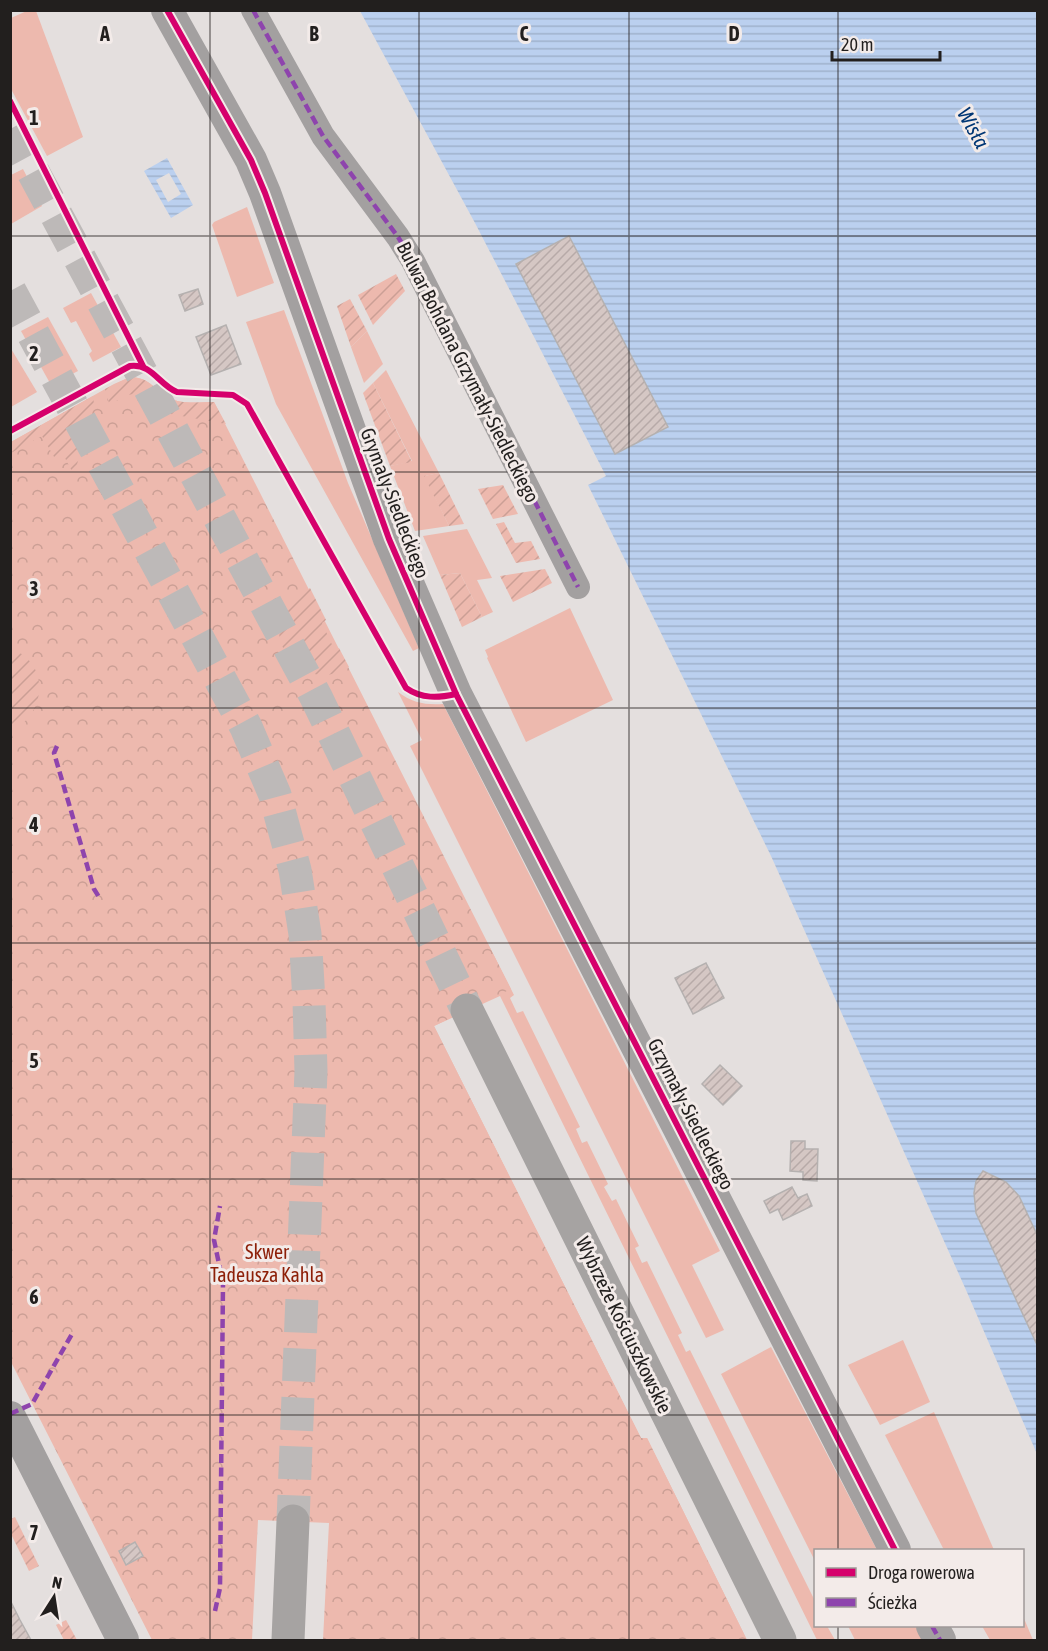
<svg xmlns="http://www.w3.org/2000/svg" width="1048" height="1651" viewBox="0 0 1048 1651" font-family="'Asap Condensed',sans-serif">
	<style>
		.grass { fill: #edb9ae }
		.park { fill: url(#park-crowns) }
		.garden { fill: url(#garden-furrows) }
		.water { fill: url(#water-rules); fill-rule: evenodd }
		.building { fill: url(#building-hatch); stroke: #b5b1b0; stroke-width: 1.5 }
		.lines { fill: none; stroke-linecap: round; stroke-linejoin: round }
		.primary-tunnel { stroke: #bdb9b8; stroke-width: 33; stroke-dasharray: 33 16; stroke-linecap: butt }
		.pedestrian { stroke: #a3a0a0; stroke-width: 24 }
		.minor { stroke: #a3a0a0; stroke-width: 32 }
		.primary { stroke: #a6a3a2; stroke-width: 33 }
		.quiet { stroke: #8e44ad; stroke-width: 4.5; stroke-dasharray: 9 4.5; stroke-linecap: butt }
		.cycleway-casing { stroke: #f3ebe9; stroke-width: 10 }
		.cycleway { stroke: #d6006c; stroke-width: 6 }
		.grid { fill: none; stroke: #221f1e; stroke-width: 1.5; stroke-opacity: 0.55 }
		.labels { text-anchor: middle; stroke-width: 6; stroke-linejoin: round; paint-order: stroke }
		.street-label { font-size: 20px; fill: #221f1e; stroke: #f3ebe9 }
		.park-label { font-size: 20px; fill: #8d1f08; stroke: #f3ebe9 }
		.water-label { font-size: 21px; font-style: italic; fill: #003674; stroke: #f3ebe9 }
		.grid-label { font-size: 20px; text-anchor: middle; font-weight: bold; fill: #221f1e; stroke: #f3ebe9; stroke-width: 6; stroke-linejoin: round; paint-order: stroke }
	</style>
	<defs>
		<pattern id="park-crowns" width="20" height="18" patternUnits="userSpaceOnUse" patternTransform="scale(1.5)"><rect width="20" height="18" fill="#edb9ae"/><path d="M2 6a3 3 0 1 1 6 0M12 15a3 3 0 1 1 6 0" fill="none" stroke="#cb9f95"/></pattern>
		<pattern id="garden-furrows" width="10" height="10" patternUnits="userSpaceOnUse" patternTransform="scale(1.5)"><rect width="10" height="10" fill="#edb9ae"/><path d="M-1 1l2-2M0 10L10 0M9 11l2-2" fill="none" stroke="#cb9f95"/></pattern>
		<pattern id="water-rules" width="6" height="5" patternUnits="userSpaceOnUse" patternTransform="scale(1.5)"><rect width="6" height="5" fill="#bbd0ef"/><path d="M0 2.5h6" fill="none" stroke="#a0b2cc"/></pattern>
		<pattern id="building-hatch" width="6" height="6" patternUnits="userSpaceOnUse" patternTransform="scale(1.5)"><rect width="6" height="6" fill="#d5c7c4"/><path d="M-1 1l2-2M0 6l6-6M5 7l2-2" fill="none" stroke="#b7aaa8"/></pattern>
	</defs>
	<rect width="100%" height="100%" fill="#e4dfde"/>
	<g class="grass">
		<path d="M29,10l7,1 47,126 -36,19 -36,-67v-71z"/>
		<path d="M23,169l19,37 -31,18v-49z"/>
		<path d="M247,207l27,76 -37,14 -25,-72 2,-3z"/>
		<path d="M91,293l30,54 -28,15 -4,-8 3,-3 -16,-30 -5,2 -8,-15z"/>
		<path d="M284,310l64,173 71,165 -6,3 -137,-247 -30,-82z"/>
		<path d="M48,317l30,54 -27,14 -30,-54z"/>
		<path d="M367,331l16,33 -19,19 -13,-36z"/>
		<path d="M10,347l27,45 -26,15h-1z"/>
		<path d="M386,370l53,103 -14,3 24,50 -34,5 -25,-65 22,-5 -39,-78z"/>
		<path d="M467,529l25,49 -15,2 16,32 -11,5 -22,-44 -20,2 -17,-39z"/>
		<path d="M570,608l43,92 -87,42 -39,-84 1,-1 -3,-7z"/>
		<path d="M398,692c15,11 27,13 45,12l277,547 -28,14 32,65 -18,8 -296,-592 12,-6z"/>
		<path d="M488,944l23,45 3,6 -4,3 7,15 6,-2 57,116 -4,2 6,14 5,-2 21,43 -4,3 8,14 4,-2 23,47 -4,2 7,15 5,-2 35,72 -4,2 8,17 4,-2 125,251 1,25h11l8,14h-18l-317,-644 -66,30 207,412h6l100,202 -462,-601z"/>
		<path d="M903,1340l27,62 -50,23 -32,-60z"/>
		<path d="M771,1347l106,203h-61l-1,11 -94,-187z"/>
		<path d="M934,1412l60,138h-50l-59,-115z"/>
		<path d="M1023,1616l10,24h-43l-8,-14h40z"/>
		<path d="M848,1626h68l7,14h-68z"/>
	</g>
	<path class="park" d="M130,377c21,1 22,11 37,20 14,8 32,5 47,5l297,587 -77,37 207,412h6l100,202h-424l6,-117 -71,-3 -6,120h-100l-141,-278v-920l103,-58z"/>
	<g class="garden">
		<path d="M396,274l9,17 -32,34 -15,-30z"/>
		<path d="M350,299l17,32 -16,16 -14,-41z"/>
		<path d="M130,377c21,1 22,11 37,20 14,8 32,5 47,5l12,22 -61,-11 -24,-17 -7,-2 -7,1 -11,6 -7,2 -4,-14z"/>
		<path d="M373,383l39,79 -22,4 -27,-73z"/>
		<path d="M93,396l1,8 -20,71 -9,-17 -8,4 -15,-26 -31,17v-11z"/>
		<path d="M439,473l25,51 -15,2 -25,-50z"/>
		<path d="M503,485l15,29 -25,5 -15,-30z"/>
		<path d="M504,522l11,21 16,-2 9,18 -24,4 -20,-39z"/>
		<path d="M545,569l7,14 -39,19 -13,-26z"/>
		<path d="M460,573l22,44 -20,10 -22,-52z"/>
		<path d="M310,588l16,32 -4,3 12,26 5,-1 10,19c-7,3 -14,7 -22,8 -32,2 -61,-36 -42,-65 6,-9 15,-16 25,-22z"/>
		<path d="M11,649c39,13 36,65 1,81z"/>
		<path d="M15,1517l24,49 -10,5 -18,-37v-15z"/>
		<path d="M66,1620l11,20h-13l-8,-15z"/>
	</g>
	<g class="water">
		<path d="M360,11h677v1443l-71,-164 -195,-434 -183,-371 18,-9 -131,-253z"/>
		<path d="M167,158l26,47 -22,13 -27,-47zM169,173l12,21 -13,8 -12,-22z"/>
	</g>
	<g class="building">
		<path d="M569,236l99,191 -53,27 -99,-190z"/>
		<path d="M198,289l5,15 -18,7 -6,-16z"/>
		<path d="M226,325l15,39 -30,11 -15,-38z"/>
		<path d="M706,963l18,35 -31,16 -18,-36z"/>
		<path d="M720,1065l22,21 -19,19 -21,-21z"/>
		<path d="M791,1141h14v8h13l-1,32 -14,-1v-8l-13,-1z"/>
		<path d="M983,1171l23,11 13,14 19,41v110l-62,-134 -2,-20 2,-12z"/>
		<path d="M792,1187l6,11 9,-4 5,12 -29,14 -5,-11 -8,4 -6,-12z"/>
		<path d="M135,1542l8,14 -17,9 -7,-14z"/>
		<path d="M10,1600l10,20 11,20h-21z"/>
	</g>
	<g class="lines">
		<g class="primary-tunnel">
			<path d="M10,129l306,568 151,313"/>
			<path d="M10,291l236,436 29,68 20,75 10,64 4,67 2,70 -18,450"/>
		</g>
		<path class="pedestrian" d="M253,10l70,126 75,101 15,24 165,326"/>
		<g class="minor">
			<path d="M167,10l84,150 14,33 124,346 67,155 439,856"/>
			<path d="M10,1417l113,223"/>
			<path d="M932,1626l8,14"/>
		</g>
		<g class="primary">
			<path d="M467,1010l313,630"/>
			<path d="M288,1640l5,-119"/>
		</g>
		<g class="quiet">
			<path d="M253,10l70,126 75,101 15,24 165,326"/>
			<path d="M57,746l-3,7 40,136 5,8"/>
			<path d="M10,1414l22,-10 40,-70"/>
			<path d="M215,1611l5,-23 3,-305 -9,-43 6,-34"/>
			<path d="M932,1626l8,14"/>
		</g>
		<g class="cycleway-casing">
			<g id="cycleway">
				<path d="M167,10l84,150 14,33 124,346 67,155 439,856"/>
				<path d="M10,101l133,265"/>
				<path d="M10,431l120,-65c22,-3 29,19 47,26l56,3 14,9 159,284c16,11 32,10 50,6"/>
			</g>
		</g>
		<use href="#cycleway" class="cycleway"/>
	</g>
	<path class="grid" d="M210,10v1630M419,10v1630M629,10v1630M838,10v1540M10,236h1028M10,472h1028M10,708h1028M10,943h1028M10,1179h1028M10,1415h1028M838,1626v14"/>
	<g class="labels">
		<g class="street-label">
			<text transform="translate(468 372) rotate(63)" y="7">Bulwar Bohdana Grzymały-Siedleckiego</text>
			<text transform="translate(395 503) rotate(69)" y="7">Grymaly-Siedleckiego</text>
			<text transform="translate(691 1114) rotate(63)" y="7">Grzymały-Siedleckiego</text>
			<text transform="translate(624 1325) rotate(64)" y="7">Wybrzeże Kościuszkowskie</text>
		</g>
		<g class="park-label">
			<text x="267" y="1259">Skwer<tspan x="267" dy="23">Tadeusza Kahla</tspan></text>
		</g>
		<g class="water-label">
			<text transform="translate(973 128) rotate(61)" y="7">Wisła</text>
		</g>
	</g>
	<g class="grid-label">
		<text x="105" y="41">A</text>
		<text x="314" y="41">B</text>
		<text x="524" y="41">C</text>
		<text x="734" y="41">D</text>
		<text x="34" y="125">1</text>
		<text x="34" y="361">2</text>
		<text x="34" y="596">3</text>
		<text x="34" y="832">4</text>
		<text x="34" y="1068">5</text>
		<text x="34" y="1304">6</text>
		<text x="34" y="1540">7</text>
	</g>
	<rect width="1048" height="1651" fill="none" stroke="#221f1e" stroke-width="24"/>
	<rect x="814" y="1549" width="210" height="78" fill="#f3ebe9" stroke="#9f9998" stroke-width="1.5"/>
	<rect x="826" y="1568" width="30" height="9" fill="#d6006c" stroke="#9f9998" stroke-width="1.5"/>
	<text x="868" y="1579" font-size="18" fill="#221f1e">Droga rowerowa</text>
	<rect x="826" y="1598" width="30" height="9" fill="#8e44ad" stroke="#9f9998" stroke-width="1.5"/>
	<text x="868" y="1609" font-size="18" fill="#221f1e">Ścieżka</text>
	<g transform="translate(54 1597) rotate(12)" stroke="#f3ebe9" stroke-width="4.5" paint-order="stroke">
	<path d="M0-4.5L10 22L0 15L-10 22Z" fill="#221f1e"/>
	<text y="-9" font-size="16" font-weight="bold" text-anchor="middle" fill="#221f1e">N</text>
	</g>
	<path d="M832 51v9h108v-9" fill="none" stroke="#221f1e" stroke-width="3"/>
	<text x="841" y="51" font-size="18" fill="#221f1e" stroke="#f3ebe9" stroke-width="4.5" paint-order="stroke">20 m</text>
</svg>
